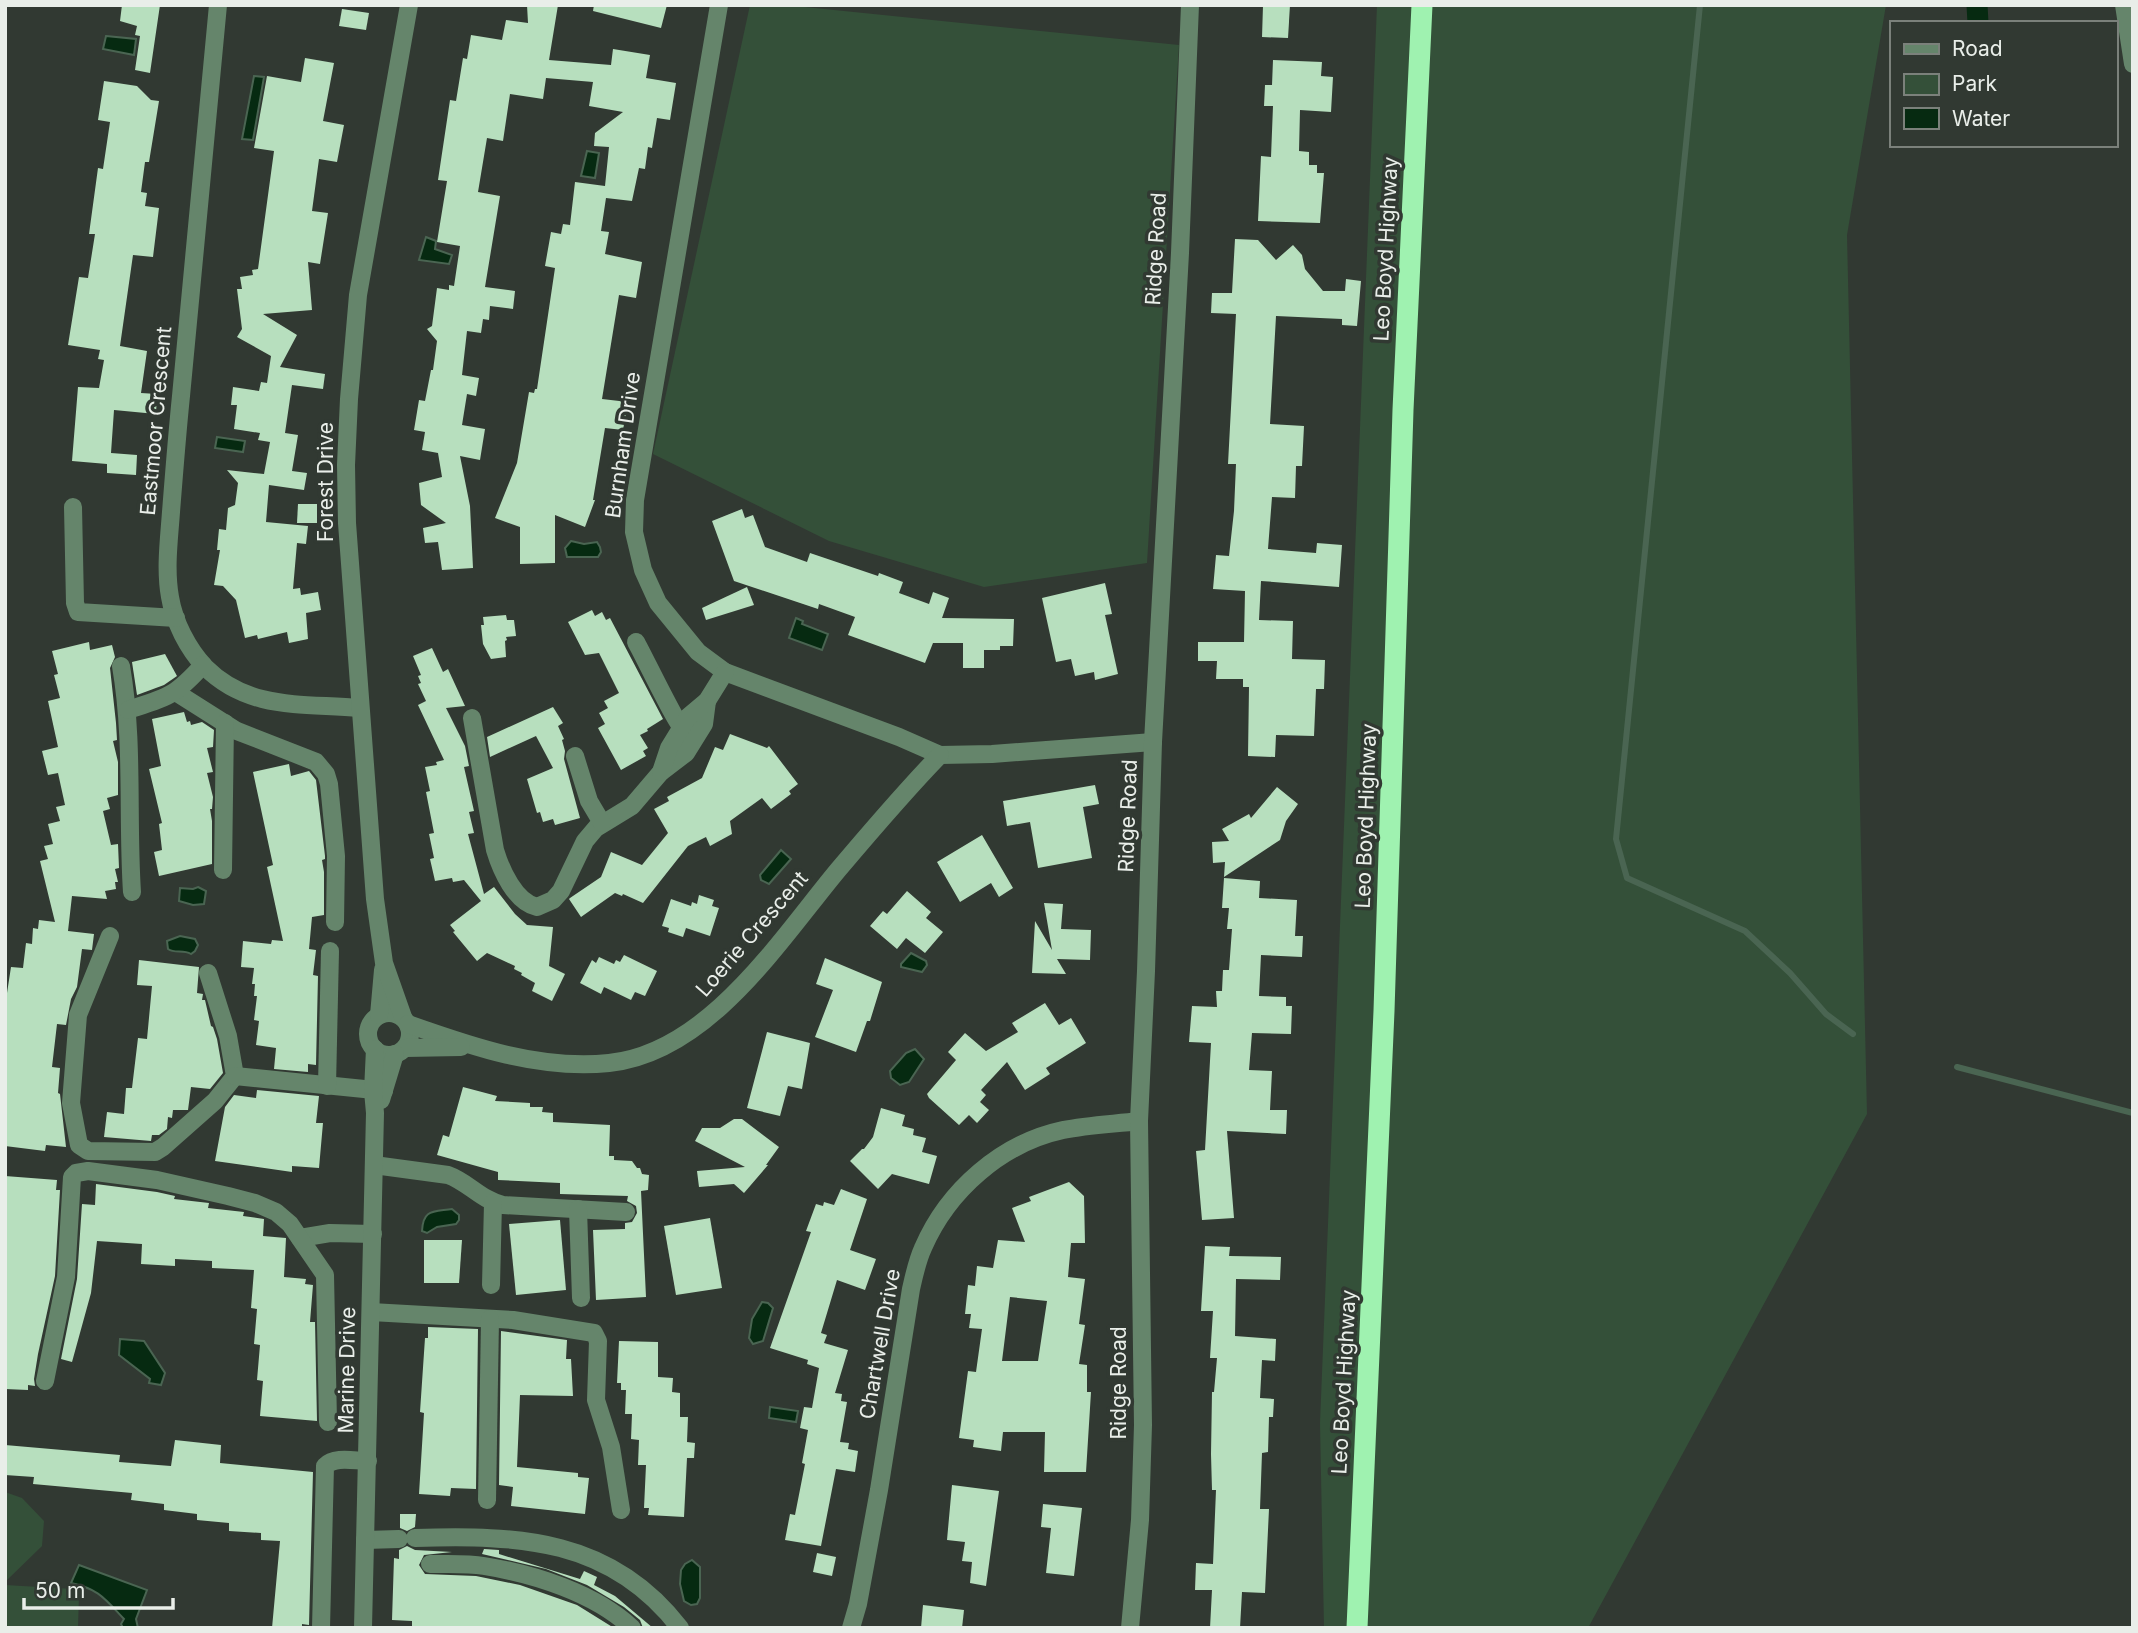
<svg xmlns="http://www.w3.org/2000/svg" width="2138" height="1633" viewBox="0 0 2138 1633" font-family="Inter,sans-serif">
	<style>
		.green { fill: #345039 }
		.water { fill: #062a11; stroke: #4a6552; stroke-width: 2 }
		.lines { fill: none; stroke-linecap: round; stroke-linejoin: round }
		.stream { stroke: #4a6552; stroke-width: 6 }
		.canal { stroke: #062a11; stroke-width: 21 }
		.building { fill: #b7dfbe; fill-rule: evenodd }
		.minor { stroke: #65856b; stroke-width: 18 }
		.highway { stroke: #9ff2b0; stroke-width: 21 }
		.labels { text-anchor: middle; stroke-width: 7; stroke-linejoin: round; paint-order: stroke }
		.street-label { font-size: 21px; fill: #e9eee9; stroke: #313932 }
	</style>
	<rect width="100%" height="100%" fill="#313932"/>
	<g class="green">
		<path d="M750,5h35l394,40 -32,518 -163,24 -155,-46 -176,-87z"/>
		<path d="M1377,5h509l-39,230 20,879 -279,514h-264l-4,-205z"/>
		<path d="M5,1492l17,6 22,23 -2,25 -37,36z"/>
		<path d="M5,1585l68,4 6,6 -1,33h-73z"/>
	</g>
	<g class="water">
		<path d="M106,36l30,3 -2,16 -31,-6z"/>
		<path d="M254,76l10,1 -11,63 -11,-1z"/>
		<path d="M587,151l12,2 -4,25 -14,-2z"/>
		<path d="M426,237l10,4 -1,8 17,6 -3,9 -30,-4z"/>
		<path d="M217,437l28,4 -2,11 -28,-4z"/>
		<path d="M571,541l13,3 13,-2 3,5 1,5 -3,5h-31l-2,-9z"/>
		<path d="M796,618l7,3 -1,3 26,10 -6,16 -33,-12z"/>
		<path d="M781,850l10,9 -22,25 -8,-4 -1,-5z"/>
		<path d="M198,887l8,4 -2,13 -11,1 -14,-4 1,-13 13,1z"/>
		<path d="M180,936l15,3 3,6 -3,6 -4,3c-8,-5 -16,0 -23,-5l-1,-8z"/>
		<path d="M911,953l15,8 1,4 -5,7 -21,-5v-3z"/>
		<path d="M915,1049l9,10 -15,23 -9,3 -9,-7 -1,-7 16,-18z"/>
		<path d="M452,1209l7,6v5l-3,4 -19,3 -10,6 -5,-2c1,-22 11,-19 30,-22z"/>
		<path d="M762,1302l6,1 5,5 -10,33 -10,3 -4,-6 3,-19z"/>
		<path d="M120,1339l24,2 21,32 -4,12 -12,-2 1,-4 -31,-24z"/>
		<path d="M770,1407l28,4 -2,11 -27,-4z"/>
		<path d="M692,1560l8,7v31l-3,6 -6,1 -7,-4 -4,-17 1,-14 4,-6z"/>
		<path d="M79,1565l68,25 -11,29 2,9h-15l-2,-4 3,-5c-19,-20 -25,-30 -53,-36z"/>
	</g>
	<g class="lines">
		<g class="stream">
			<path d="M1700,5l-84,834 11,39 118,53 45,42 36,41 27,20"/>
			<path d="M1957,1067l176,46"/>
		</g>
		<path class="canal" d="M1977,5l1,18"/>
	</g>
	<g class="building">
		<path d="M122,5h38l-10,68 -15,-3 5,-34 -5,-1 2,-9 -17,-5z"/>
		<path d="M527,5h31l-9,55 62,5 2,-16 37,6 -4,23 30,5 -6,37 -13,-2 -5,30 -4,-1 -3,22 -6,-1 -7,33 -26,-3 -5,33 8,1 -4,22 37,8 -6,36 -17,-3 -17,104 26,3 -5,28 -18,-2 -12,72h2l-10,27 -30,-12v48l-35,1v-37l-25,-9 22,-55 12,-71 5,1 1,-4h2l18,-121 -10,-2 6,-34 10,2 2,-10 7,1 5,-43 30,4 4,-39 -15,-1 1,-13 28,-21 -34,-6 4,-24 -47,-4 -3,21 -33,-5 -7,47 -16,-3 -9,54 22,4 -15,91 30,4 -2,18 -23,-3 -1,14 -6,-1 -2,14 -14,-2 -5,44 17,3 -3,18 -9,-2 -5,31 23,4 -5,31 -20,-4 10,50 3,62 -31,2 -4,-28 -13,1 -2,-15 23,-5 -25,-18 -2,-22 23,-6 -4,-24 -16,-3 3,-18 -11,-2 5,-30 6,1 6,-31h2l4,-29 -10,-12 5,-3 5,-38 12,2v-5l5,1 6,-40 -23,-4 10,-61 -9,-1 12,-80 6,1 7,-43 4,1 4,-24 31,5 4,-20 22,3z"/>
		<path d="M594,5h73l-6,23 -68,-17z"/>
		<path d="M1263,5h27l-2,33 -26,-1z"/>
		<path d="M342,9l27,4 -3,17 -27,-4z"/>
		<path d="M305,58l29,5 -11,58 21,4 -7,37 -18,-3 -7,52 16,2 -8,51 -12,-2 4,48 -49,4 34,21 -17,32 45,7 -2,15 -31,-4 -7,48 13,2 -6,36 15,2 -3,17 -35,-5 -3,37 42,4 -2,18 -9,-1 -4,46 7,-1 1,7 17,-3 3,18 -15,3 2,26 -19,4 -2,-11 -29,7 -1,-4 -12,3 -9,-38 -13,-14 -9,-1 6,-35h-3l2,-21 7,1 2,-22 7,-3 3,-22 -11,-13 37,4 6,-32 -12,-2 2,-7 -26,-4 3,-24h-6l2,-18 26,4 2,-9 6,1 4,-27 -34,-19 5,-8 -5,-40h5l-2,-12 13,-2 -1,-5 6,-1 16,-118 -20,-3 13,-72 34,6z"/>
		<path d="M1273,60l49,2 -1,14 12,1 -2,35 -31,-2 -1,41 10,1v13h8v8h7l-4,50 -62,-2 3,-65 10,1 2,-51h-9l1,-21h7z"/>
		<path d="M104,81l33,5 14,14 8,1 -10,61h-4l-4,30 6,1 -2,13 14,2 -6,49 -20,-2 -13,91 27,5 -6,42 16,1 -1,20 -42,-4 -3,43 26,2 -1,20 -29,-2v-9l-35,-3 6,-74 21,1 5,-28 -6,-1 2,-9 -32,-5 11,-68 9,1 7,-44h-6l9,-66 5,1 7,-47 -12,-2z"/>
		<path d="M1235,239l23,1 18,20 17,-15 9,10 3,14 18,22h22l1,-12 15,2 -4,45 -15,-1v-6l-66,-3 -6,108 34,2 -2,40h-6l-1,32 -23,-1 -4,52 48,4 1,-10 25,2 -3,42 -78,-6 -2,39 34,1 -1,38 33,1 -1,29h-8l-2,47 -38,-1 -1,22 -27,-1 1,-69h-6v-8h-27l1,-18h-19v-19h46l1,-51 -32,-2 3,-34 13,1 5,-45 2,-47h-8l8,-150 -25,-1 1,-20h20z"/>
		<path d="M298,504h19v19h-20z"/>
		<path d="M742,509l3,9 8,-3 12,32 42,15 3,-9 68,23 1,-3 24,9 -4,11 30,11 4,-12 16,6 -7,20 72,1 -1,27h-13v4h-16v18h-21v-25h-30l-8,20 -77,-28 7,-18 -36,-13 -1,5 -84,-28 -22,-60z"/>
		<path d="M1105,583l7,31 -7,1 13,59 -23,6 -1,-8 -19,4 -4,-17 -15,3 -14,-64z"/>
		<path d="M747,587l7,18 -48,15 -4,-12z"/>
		<path d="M592,610l3,6 7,-4 4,8 4,-2 53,101 -16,10 1,2 -8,4 8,13 -5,3 3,5 -25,14 -23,-42 7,-4 -6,-11 9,-5 -4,-7 15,-8 -20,-40 -14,2 -17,-33z"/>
		<path d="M506,615l1,5h7l2,16 -10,1 1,3 -2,1 1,16 -15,2 -8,-15 -2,-19h3l-1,-8z"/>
		<path d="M89,642l1,8 22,-5 3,12 -5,11 6,55 1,17 -4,1 5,21v33l-11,3 3,11 -7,2 8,34 7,-1 1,24 -4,1 3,13h-3l1,7 -11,2 2,8 -35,-3 -4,35 26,3 -2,16 -10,-1 -5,38 -6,12 -5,26 -9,-1 -5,43 8,1 -2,25 2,1 6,53 -20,-2 -1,6 -40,-5v-153h2l4,-26 12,1 3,-25 6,1 1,-16 5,1 1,-9 16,2 -15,-61 8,-2 -4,-13 9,-2 -5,-20 12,-3 -4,-14 9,-2 -7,-32 -10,2 -6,-24 16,-4 -10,-46 12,-3 -6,-23 4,-1 -6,-23z"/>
		<path d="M432,648l11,24 5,-3 17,37 -19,2 19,38 4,20 -5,1 10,44 -5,1 5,21 -6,1 16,60 10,-7 21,27 12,11 26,2 -4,39 16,8 -13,27 -20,-10 3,-8 -14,-8 1,-2 -8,-4 1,-3 -28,-13 -10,8 -24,-29 2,-1 -5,-6 31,-24 -17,-21 -11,2 -1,-4 -17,3 -5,-22 4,-1 -5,-24 5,-1 -8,-41 4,-1 -5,-24 12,-2 -1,-3 8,-2 -26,-55 8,-4 -8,-17 3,-1 -3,-7 3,-1 -8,-19z"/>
		<path d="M165,654l12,22 -13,9 -27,10 -5,-33z"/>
		<path d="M553,707l10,16 -5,3 6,13 -2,1 3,11 -1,8 16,59 -25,7 -2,-6 -10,3 -3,-10 -3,1 -10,-34 26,-11 -17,-32 -46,21 -3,-20z"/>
		<path d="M184,712l3,10 3,-1 1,4 11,-3 12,8 -1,17 -6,1 6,24 -6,1 6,24 -1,12h-2l2,12v43l-53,12 -5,-24 8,-2 -3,-26 3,-1 -13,-54 12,-3 -9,-47z"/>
		<path d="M730,734l37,14 2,-2 29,38 -9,7 2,3 -20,15 -9,-11 -32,23 2,13 -22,12 -4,-9 -18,9 -45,57 -20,-9 -1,2 -7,-3 -34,24 -12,-18 1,-1 31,-21 10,-25 31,13 26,-32 -14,-24 15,-8 -2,-4 35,-19 13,-31 8,3z"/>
		<path d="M289,764l2,12 18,-5 7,9 9,76v3l-3,1 2,12v43l-12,2 -3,32 7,1 -3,25 5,1 -2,89 -8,-1v8l-34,-3 2,-21 -20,-3 3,-24 -5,-1 3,-24h-3l1,-12h-3l2,-16 -13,-1 2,-26 28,3 1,-4 11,1 -16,-74 6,-2 -20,-93z"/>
		<path d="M1095,785l4,19 -16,3 9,51 -54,10 -8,-46 -23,4 -4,-25z"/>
		<path d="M1277,787l21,17 -12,17 -6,19 -56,37 1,-15 -12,1 -1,-21 17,-1 -7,-12 27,-15 2,4z"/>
		<path d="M982,835l31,53 -14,9 -8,-14 -31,19 -23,-40z"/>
		<path d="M1224,878l36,3 -1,17 38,2 -2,36h8l-1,21 -41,-2 -2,41 27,1v9h6l-1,28 -39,-1 -3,37 23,1 -2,39h17l-1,24 -59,-3 7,87 -32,2 -6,-69 9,-1 6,-107 -22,-1 3,-36 25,1 -1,-16h6l1,-21h6l3,-41h-5l2,-21h-7z"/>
		<path d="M907,891l24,21 -5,6 17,14 -18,21 -19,-15 -9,11 -27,-23 13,-15 4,3z"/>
		<path d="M699,895l15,5 -2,6 7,2 -9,28 -24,-8 -3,9 -15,-5 1,-4 -7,-2 9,-27 20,7 1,-4 5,2z"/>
		<path d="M1044,903l19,1 -2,25 30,1 -1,30 -33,-1 9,15 -34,-1 3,-52 17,29z"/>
		<path d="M624,955l33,16 -12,25 -10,-4 -4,8 -27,-13 -3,7 -21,-11 12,-23 4,3 3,-6 15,7 2,-4 4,2z"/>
		<path d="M825,958l57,24 -12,39h-3l-11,31 -41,-15 18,-47 -17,-6z"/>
		<path d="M139,960l60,7 -2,26 6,1 -1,6h3l6,26 2,1 4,12 6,34 -13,16 -19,-2 -3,23h-15l-1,8 -4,-1 -1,12 -8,6h-7l-1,6 -47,-4 3,-25 17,2 2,-26h6l6,-50 9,1 5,-53 -15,-1z"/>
		<path d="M1045,1003l14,22 12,-7 15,25 -40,25 4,6 -25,16 -18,-28 -26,28 5,5 -6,7 9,8 -12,13 -8,-8 -10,10 -30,-27 -2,-4 29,-34 -8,-8 17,-19 21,18 32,-19 -6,-9z"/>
		<path d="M767,1032l43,11 -8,46 -14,-3 -8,30 -33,-8z"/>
		<path d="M463,1087l34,9 -2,5 35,2v4h13l-1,5 11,1v9l57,3 -1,31h5v4l18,1 5,7h3l2,6 7,1 -1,15 -7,1 5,106 -50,3 -3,-70 32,-1v-6l7,-1 5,-9 -1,-7 -9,-5 1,-5 -68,-2v-11l-62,-3v-8l-61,-17 6,-20 6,2z"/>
		<path d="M257,1090l62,6 -3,27h7l-4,45 -27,-2v6l-77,-11 10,-54 9,-12 22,3z"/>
		<path d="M881,1108l24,7 -3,11 12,3 -1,6 13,3 -4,14 15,4 -8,28 -37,-10 -14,15 -28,-28 12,-12h2l9,-12z"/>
		<path d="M734,1119h8l37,28 -13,18h2l-24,28 -10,-9 -35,3 -2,-16 48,-4 -50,-26 7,-13h18z"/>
		<path d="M5,1176l52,4 -1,10h4l-5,86 -17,78 -4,25 1,7 -7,-1v5l-23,-1z"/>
		<path d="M1069,1182l15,14 1,47h-14l-3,34 17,2 -6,45 6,1 -6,39 8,1v27h4l-5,80h-42l1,-40h-42l-2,19 -28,-4 1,-7 -15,-2 9,-67 8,1 6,-43 -13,-1 2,-14h-6l3,-29 7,1 2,-20 16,2 5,-28 27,2 -13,-34 19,-7 -2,-4zM1010,1297l37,4 -9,60h-36z"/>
		<path d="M96,1184l61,8 18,4 -1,3 35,4 -1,5 36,4 -1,4 21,3 -1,17 23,2 -2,39 22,2 -1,5 8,1 -3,37h5l2,99 -57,-5 3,-35 -6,-1 3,-35 -6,-1 3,-35 -6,-1 3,-38 -42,-2v-7l-37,-2v7l-34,-2 1,-20 -45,-3 -6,52 -19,69 -11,-3 16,-80 5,-75 13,1z"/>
		<path d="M841,1189l26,10 -17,51 26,9 -11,31 -28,-10 -16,53 6,2 -3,8 24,7 -13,43 7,1 -1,7 6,1 -7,40 9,1 -1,6 10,2 -3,21 -19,-3 -15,77 -36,-6 5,-26 5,1 10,-51 -3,-1 6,-33 -8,-2 4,-21 8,1 7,-40 -12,-4 1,-4 -38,-12 41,-116 -5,-1 10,-27 7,2 1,-4 10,3z"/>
		<path d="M710,1218l12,70 -46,7 -12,-69z"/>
		<path d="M560,1220l6,70 -50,5 -7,-71z"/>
		<path d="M424,1240h38l-3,43h-35z"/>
		<path d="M1205,1246l25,1 -1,9 52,1 -1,23 -44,-1 -1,57 41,3 -1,22 -13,-1 -2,38 14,1 -1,18h-4l-1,35 -6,1 -2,56h9l-4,84 -23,-1 -2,36h-30l2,-38h-17l1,-27 17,1 3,-74h-4l-1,-36 1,-62h2l3,-34h-7l3,-47h-12z"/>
		<path d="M428,1327l50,2 -2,160 -25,-1 -1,8 -31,-2 5,-81 -4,-1 5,-74h3z"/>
		<path d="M501,1331l66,9 -1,19h5l2,37 -53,-1 -3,72 61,6v4l11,1 -4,36 -74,-8 2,-19 -14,-2z"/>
		<path d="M619,1341l39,1v35l15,1 -1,14 8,1v24h8l-1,25 8,1 -1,15h-7l-3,59 -36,-2 1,-7h-5l2,-43h-8l1,-25 -8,-1 1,-25h-7l1,-24h-5v-7h-4z"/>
		<path d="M175,1440l46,5 -1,18 93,9 -4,153 -7,-1v4h-30l8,-87 -19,-1v-7l-32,-2v-8l-32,-3v-6l-33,-4v-6l-33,-4 1,-7 -99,-9 1,-7 -29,-2v-30l115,10 -1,7 52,4z"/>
		<path d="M952,1485l47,6 -13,95 -16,-3 2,-21 -10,-1 3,-19 -18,-2z"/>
		<path d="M1043,1504l39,4 -8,68 -28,-3 5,-45 -10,-1z"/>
		<path d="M400,1514h16l-1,13 -8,4 -7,-3z"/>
		<path d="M407,1546l8,4 37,2 -28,3 -5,10 6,9 51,2 44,9 57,20 37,23h-202v-7l-20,-1 2,-62 5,1v-9z"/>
		<path d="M484,1549l15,1v4l81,25 4,-8 13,6 -3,8 21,11 38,32h-10l-3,-8 -16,-13 -37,-22 -41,-16 -64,-15z"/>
		<path d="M817,1553l19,4 -4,19 -19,-4z"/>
		<path d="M923,1605l41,5 -2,18h-41z"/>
	</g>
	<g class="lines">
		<g class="minor">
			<path d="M218,5c-12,131 -25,261 -37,391 -4,39 -7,78 -10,116 -2,28 -6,57 -1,85 4,25 18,52 35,70 44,44 98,36 154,41"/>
			<path d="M719,5l-84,495 -1,32 9,38 15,33 40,49 27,20 174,65 41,18 52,-1 161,-12"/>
			<path d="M2124,5l9,59"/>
			<path d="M73,507l2,96 3,9 98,6"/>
			<path d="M636,642c8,14 42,86 50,91"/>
			<path d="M121,666c13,75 6,151 11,226"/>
			<path d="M177,693l60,38 79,31 10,12 3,10 7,72 -1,66"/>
			<path d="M128,710c40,-13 46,-13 75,-45"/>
			<path d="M472,718l23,132c6,20 20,52 42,57l16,-7 8,-9 24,-50 11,-13 36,-22 29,-34 25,-19 18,-29 3,-23"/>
			<path d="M575,756l14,45 13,22"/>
			<path d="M661,772l8,-24 19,-31 19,-16 18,-29"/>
			<path d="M223,870l2,-147"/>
			<path d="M110,936l-32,79 -7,88 8,42 9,6 67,1 8,-5 52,-46 20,-25 -7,-40 -20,-63"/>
			<circle cx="389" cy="1034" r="21"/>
			<path d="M379,1015l4,-45"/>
			<path d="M403,1017l-19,-54 -9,-64 -28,-376 -1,-58 3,-66 9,-104 51,-290"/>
			<path d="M408,1024c65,23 131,46 201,39 99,-10 170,-122 229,-193 33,-39 66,-78 102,-115"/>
			<path d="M405,1048l56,-1"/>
			<path d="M235,1076l149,15"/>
			<path d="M327,1086l3,-135"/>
			<path d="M381,1100l14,-46"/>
			<path d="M374,1165l74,10c20,7 33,25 55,30l123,7"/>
			<path d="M578,1209l3,89"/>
			<path d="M300,1238l30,-5 43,1"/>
			<path d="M491,1285l2,-82"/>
			<path d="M371,1312l142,8 81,13 4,8 -2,59 15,47 10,63"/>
			<path d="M45,1381l21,-104 6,-100 4,-4 12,-2 69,9 71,16 27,7 21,9 14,12 35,51 3,147"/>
			<path d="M487,1500l3,-181"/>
			<path d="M415,1538c104,-3 196,0 265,90"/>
			<path d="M365,1540l34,-1"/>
			<path d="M430,1564c18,0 37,-1 54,2 50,8 111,27 148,62"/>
			<path d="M321,1628l4,-162c10,-10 29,-5 43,-5"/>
			<path d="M363,1628l12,-515 -2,-22 2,-42"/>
			<path d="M851,1628l7,-24 21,-114 32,-201c3,-13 6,-28 12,-41 25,-58 79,-105 140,-118 25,-5 51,-6 76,-9"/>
			<path d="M1130,1628l10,-108 3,-95 -4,-304 7,-150 7,-229 27,-489 10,-248"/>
		</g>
		<path class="highway" d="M1357,1628l27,-617 19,-601 19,-405"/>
	</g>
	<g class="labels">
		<g class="street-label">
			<text transform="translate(1156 249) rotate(-87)" y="7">Ridge Road</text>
			<text transform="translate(1386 249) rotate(-87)" y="7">Leo Boyd Highway</text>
			<text transform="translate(156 421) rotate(-85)" y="7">Eastmoor Crescent</text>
			<text transform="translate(623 445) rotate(-82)" y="7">Burnham Drive</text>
			<text transform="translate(326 482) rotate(-90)" y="7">Forest Drive</text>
			<text transform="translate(1128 816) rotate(-88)" y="7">Ridge Road</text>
			<text transform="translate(1366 816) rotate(-88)" y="7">Leo Boyd Highway</text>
			<text transform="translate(752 934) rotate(-49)" y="7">Loerie Crescent</text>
			<text transform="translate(880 1344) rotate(-80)" y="7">Chartwell Drive</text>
			<text transform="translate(347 1370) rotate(-89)" y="7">Marine Drive</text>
			<text transform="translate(1344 1382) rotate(-87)" y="7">Leo Boyd Highway</text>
			<text transform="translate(1119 1383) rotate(-90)" y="7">Ridge Road</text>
		</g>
	</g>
	<rect width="2138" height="1633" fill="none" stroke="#e9eee9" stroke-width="14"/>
	<rect x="1890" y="21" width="228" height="126" fill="#313932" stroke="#7b817b" stroke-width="2"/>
	<rect x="1904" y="44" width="35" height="10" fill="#65856b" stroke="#7b817b" stroke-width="2"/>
	<text x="1952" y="56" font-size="21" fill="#e9eee9">Road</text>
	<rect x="1904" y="74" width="35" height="21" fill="#345039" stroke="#7b817b" stroke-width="2"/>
	<text x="1952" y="91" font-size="21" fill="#e9eee9">Park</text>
	<rect x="1904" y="108" width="35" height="21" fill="#062a11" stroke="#7b817b" stroke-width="2"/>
	<text x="1952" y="126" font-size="21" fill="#e9eee9">Water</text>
	<path d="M24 1598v10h149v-10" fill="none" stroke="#e9eee9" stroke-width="3.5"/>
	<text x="35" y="1598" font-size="21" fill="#e9eee9" stroke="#313932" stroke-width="5" paint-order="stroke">50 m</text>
</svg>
